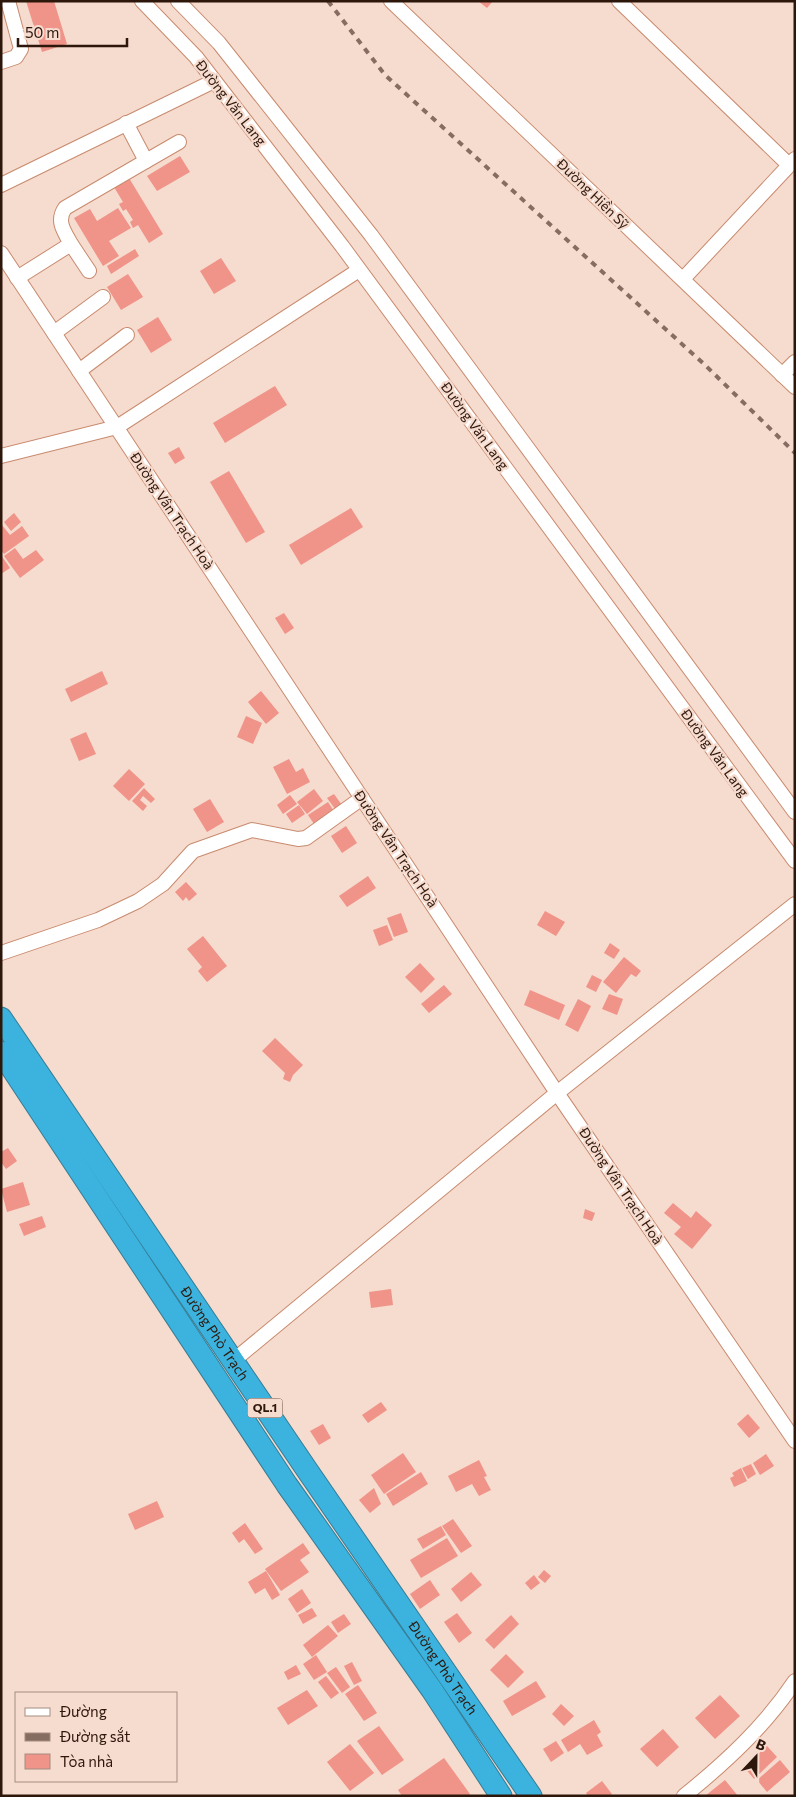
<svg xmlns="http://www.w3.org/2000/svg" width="796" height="1797" viewBox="0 0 796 1797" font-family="Commissioner,sans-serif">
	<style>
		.building { fill: #f09389 }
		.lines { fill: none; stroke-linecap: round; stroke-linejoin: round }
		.minor-casing { stroke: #c88b6e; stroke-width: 16 }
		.highway-casing { stroke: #367c94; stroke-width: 23 }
		.minor { stroke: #fff; stroke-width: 14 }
		.highway { stroke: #3bb3de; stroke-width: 21 }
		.rail { stroke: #866d61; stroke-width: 4; stroke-dasharray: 6 6; stroke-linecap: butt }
		.labels { text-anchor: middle; stroke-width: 4.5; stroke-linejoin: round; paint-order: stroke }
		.shield { fill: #f6dbcf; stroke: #695145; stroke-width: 1 }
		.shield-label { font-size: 12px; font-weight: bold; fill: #2d160a }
		.street-label { font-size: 14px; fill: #2d160a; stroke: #f6dbcf }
	</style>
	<rect width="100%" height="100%" fill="#f6dbcf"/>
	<g class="building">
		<path d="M26,1h28l13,43 -25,8z"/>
		<path d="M478,1h15l-6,7z"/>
		<path d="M180,156l10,16 -33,19 -10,-15z"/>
		<path d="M129,178l34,56 -14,9 -11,-18 -5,3 -3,-6 3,-2 -7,-11 -3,2 -4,-7 4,-2 -9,-15z"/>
		<path d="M118,208l13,20 -22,13 10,15 -16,10 -29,-48 16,-9 7,12z"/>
		<path d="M135,249l4,7 -28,18 -4,-8z"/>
		<path d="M221,258l15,23 -22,13 -14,-23z"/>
		<path d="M128,274l15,23 -22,13 -14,-23z"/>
		<path d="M158,317l14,23 -21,13 -14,-23z"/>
		<path d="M275,386l12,19 -62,38 -12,-20z"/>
		<path d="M179,447l6,11 -10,6 -7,-11z"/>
		<path d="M229,471l36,61 -19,11 -36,-61z"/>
		<path d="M351,508l12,19 -62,38 -12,-20z"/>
		<path d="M14,513l7,9 -10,9 -7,-9z"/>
		<path d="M2,525l8,10 12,-9 7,10 -25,18 -3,-4z"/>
		<path d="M15,548l8,11 13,-9 8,10 -24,18 -16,-22z"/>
		<path d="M1,555l9,13 -9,6z"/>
		<path d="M284,613l10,15 -9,6 -10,-16z"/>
		<path d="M102,671l6,13 -37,18 -6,-13z"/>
		<path d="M261,691l18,22 -13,11 -18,-22z"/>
		<path d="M246,716l16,7 -9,21 -16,-7z"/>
		<path d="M86,732l10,22 -17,7 -9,-22z"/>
		<path d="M289,759l7,13 7,-4 7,14 -23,12 -14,-27z"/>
		<path d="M129,769l16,15 -16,17 -16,-15z"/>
		<path d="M144,788l11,11 -4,4 -8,-7 -3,4 7,6 -4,5 -11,-10z"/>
		<path d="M314,789l9,12 -16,13 -10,-12z"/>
		<path d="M334,794l10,14 -6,5 -11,-15z"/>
		<path d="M290,795l7,9 -14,10 -6,-9z"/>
		<path d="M210,799l14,23 -17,10 -14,-23z"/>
		<path d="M328,802l8,12 -20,13 -8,-12z"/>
		<path d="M299,805l6,9 -13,9 -6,-9z"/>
		<path d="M346,826l11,17 -15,10 -11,-17z"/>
		<path d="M368,876l8,12 -29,19 -8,-11z"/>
		<path d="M186,882l11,12 -8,7 -3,-4 -3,4 -8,-9z"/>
		<path d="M545,911l20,11 -9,14 -19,-11z"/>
		<path d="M401,913l7,19 -14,5 -7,-19z"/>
		<path d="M387,925l6,15 -14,6 -6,-16z"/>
		<path d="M203,936l24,30 -20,16 -9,-11 4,-4 -15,-18z"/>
		<path d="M610,943l10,7 -6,9 -10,-6z"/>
		<path d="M624,957l17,14 -5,6 -5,-3 -15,19 -13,-11z"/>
		<path d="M420,963l15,16 -14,14 -16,-16z"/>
		<path d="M592,975l10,5 -6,12 -10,-5z"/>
		<path d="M444,985l8,9 -23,19 -8,-9z"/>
		<path d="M530,990l35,15 -6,15 -35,-15z"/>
		<path d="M609,994l14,5 -6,16 -15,-6z"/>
		<path d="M578,999l13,7 -13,26 -13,-7z"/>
		<path d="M275,1038l28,27 -10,10 -3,7 -7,-3 2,-6 -23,-22z"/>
		<path d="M8,1148l9,13 -11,8 -5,-7v-10z"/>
		<path d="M23,1182l7,23 -23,7 -6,-23z"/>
		<path d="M673,1203l18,15 5,-7 16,14 -20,24 -18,-15 7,-7 -17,-14z"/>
		<path d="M585,1209l10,4 -3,8 -9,-3z"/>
		<path d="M42,1216l4,11 -22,9 -5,-12z"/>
		<path d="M391,1289l2,16 -22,3 -2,-16z"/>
		<path d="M381,1402l6,8 -19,13 -6,-8z"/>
		<path d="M748,1414l12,14 -11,10 -12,-14z"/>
		<path d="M323,1424l8,14 -12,7 -9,-14z"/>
		<path d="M403,1453l13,19 -32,22 -13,-19z"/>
		<path d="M766,1454l8,12 -14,9 -7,-12z"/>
		<path d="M479,1460l8,16 -3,1 7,13 -12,6 -7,-12 -16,8 -8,-16z"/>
		<path d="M751,1464l5,10 -8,5 -6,-11z"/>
		<path d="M741,1468l6,13 -13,6 -4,-9 4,-2 -2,-3z"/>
		<path d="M421,1472l7,12 -35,22 -7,-12z"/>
		<path d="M374,1488l7,16 -11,9 -11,-13z"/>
		<path d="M157,1501l7,16 -29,13 -7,-16z"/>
		<path d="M453,1519l19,27 -11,7 -19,-27z"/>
		<path d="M245,1523l18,26 -8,5 -11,-15 -5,4 -7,-10z"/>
		<path d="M441,1526l5,9 -23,14 -6,-10z"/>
		<path d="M447,1538l11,18 -37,22 -11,-18z"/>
		<path d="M303,1543l7,10 -10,7 9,12 -28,19 -16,-22z"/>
		<path d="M544,1570l7,6 -6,7 -7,-6z"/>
		<path d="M266,1571l14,24 -8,5 -7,-12 -10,6 -7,-12z"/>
		<path d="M471,1572l11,13 -21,17 -10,-13z"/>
		<path d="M534,1575l6,8 -9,7 -6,-7z"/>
		<path d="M430,1580l10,15 -20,14 -10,-15z"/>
		<path d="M302,1589l9,14 -14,10 -9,-14z"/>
		<path d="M312,1608l5,8 -14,8 -5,-9z"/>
		<path d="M457,1613l15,20 -13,10 -15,-21z"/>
		<path d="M344,1614l7,10 -13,9 -7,-11z"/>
		<path d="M511,1615l8,9 -25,25 -9,-9z"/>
		<path d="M328,1625l10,11 -26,21 -9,-12z"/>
		<path d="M506,1654l18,18 -16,16 -18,-18z"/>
		<path d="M316,1655l11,17 -13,8 -11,-16z"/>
		<path d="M352,1662l10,19 -8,4 -10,-19z"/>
		<path d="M296,1665l5,9 -13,6 -4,-8z"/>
		<path d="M336,1667l14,20 -8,6 -15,-20z"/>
		<path d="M326,1676l13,17 -8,6 -13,-17z"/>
		<path d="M536,1681l10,16 -34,19 -9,-15z"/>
		<path d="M358,1685l19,28 -13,8 -19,-27z"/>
		<path d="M307,1690l11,16 -30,19 -11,-17z"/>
		<path d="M720,1695l20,21 -25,23 -20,-21z"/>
		<path d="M561,1704l13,12 -10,10 -12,-12z"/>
		<path d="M594,1720l7,12 -4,3 6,11 -16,9 -7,-11 -12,8 -7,-12z"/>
		<path d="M379,1726l25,34 -22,15 -25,-34z"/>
		<path d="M663,1729l16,18 -22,20 -17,-18z"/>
		<path d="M556,1741l8,12 -13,9 -8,-13z"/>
		<path d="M350,1744l24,29 -24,18 -23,-29z"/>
		<path d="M767,1746l10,11 -23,22 -10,-12z"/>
		<path d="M444,1758l26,36 -2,2h-66l-4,-6z"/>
		<path d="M780,1760l10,12 -23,20 -10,-12z"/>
		<path d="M725,1780l13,16h-33z"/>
		<path d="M602,1781l10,13 -3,2h-21l-2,-3z"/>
	</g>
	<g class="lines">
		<g class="minor-casing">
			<g id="minor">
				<path d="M142,1l54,56 146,189 453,615"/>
				<path d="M178,1l41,42 152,192 424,577"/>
				<path d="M391,1l404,386"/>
				<path d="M619,1l170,164"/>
				<path d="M1,62l15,-5 5,-8 -13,-48"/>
				<path d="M146,161l33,-19"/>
				<path d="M1,185l213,-104"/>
				<path d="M71,244l18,27"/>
				<path d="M1,253l556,840 238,348"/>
				<path d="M17,278l54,-34c-7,-13 -15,-23 -6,-36l81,-47 -20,-38"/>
				<path d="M683,279l112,-120"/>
				<path d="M54,333l49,-36"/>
				<path d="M79,371l48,-36"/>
				<path d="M782,375l13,-13"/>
				<path d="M1,456l116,-29 242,-157"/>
				<path d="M1,953l97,-33 40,-19 25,-17 30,-33 59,-21 46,9 8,-1 56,-40"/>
				<path d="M233,1361l324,-268 238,-189"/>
				<path d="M684,1796c42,-34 81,-70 111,-115"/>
			</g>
		</g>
		<g class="highway-casing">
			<g id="highway">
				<path id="s1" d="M1,1018l306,452 224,326"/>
				<path d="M1,1052l286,433 145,205 69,106"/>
			</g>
		</g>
		<use href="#minor" class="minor"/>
		<use href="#highway" class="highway"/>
		<path class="rail" d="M328,1l57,74 319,289 91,89"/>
	</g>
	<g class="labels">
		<rect class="shield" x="247.5" y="1398.5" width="35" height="19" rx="4"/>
		<g class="shield-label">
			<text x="265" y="1412">QL.1</text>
		</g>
		<g class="street-label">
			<text transform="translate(231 103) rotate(52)" y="5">Đường Văn Lang</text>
			<text transform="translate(593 194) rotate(44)" y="5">Đường Hiền Sỹ</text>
			<text transform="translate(475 426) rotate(54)" y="5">Đường Văn Lang</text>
			<text transform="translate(172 511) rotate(56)" y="5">Đường Vân Trạch Hoà</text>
			<text transform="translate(715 753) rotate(54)" y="5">Đường Văn Lang</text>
			<text transform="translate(396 849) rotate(56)" y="5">Đường Vân Trạch Hoà</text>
			<text transform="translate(621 1186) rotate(56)" y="5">Đường Vân Trạch Hoà</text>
			<text dy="5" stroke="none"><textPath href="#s1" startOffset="381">Đường Phò Trạch</textPath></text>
			<text dy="5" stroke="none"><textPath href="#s1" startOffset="786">Đường Phò Trạch</textPath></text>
		</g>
	</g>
	<rect width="796" height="1797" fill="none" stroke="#2d160a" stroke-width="5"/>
	<rect x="15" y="1692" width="162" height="90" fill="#f6dbcf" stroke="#a68c80"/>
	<rect x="25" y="1708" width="25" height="8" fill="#ffffff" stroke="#a68c80"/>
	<text x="60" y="1717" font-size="15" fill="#2d160a">Đường</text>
	<rect x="25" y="1733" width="25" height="8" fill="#866d61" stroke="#a68c80"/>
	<text x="60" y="1742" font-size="15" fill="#2d160a">Đường sắt</text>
	<rect x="25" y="1754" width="25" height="15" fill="#f09389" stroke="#a68c80"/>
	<text x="60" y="1767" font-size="15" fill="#2d160a">Tòa nhà</text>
	<g transform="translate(756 1757) rotate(22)" stroke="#f6dbcf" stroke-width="4" paint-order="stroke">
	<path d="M0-4L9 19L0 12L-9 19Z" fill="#2d160a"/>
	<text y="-8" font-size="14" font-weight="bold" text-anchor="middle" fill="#2d160a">B</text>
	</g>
	<path d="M18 38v8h109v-8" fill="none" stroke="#2d160a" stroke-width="2.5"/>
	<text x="25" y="38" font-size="15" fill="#2d160a" stroke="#f6dbcf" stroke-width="4" paint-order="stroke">50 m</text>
</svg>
